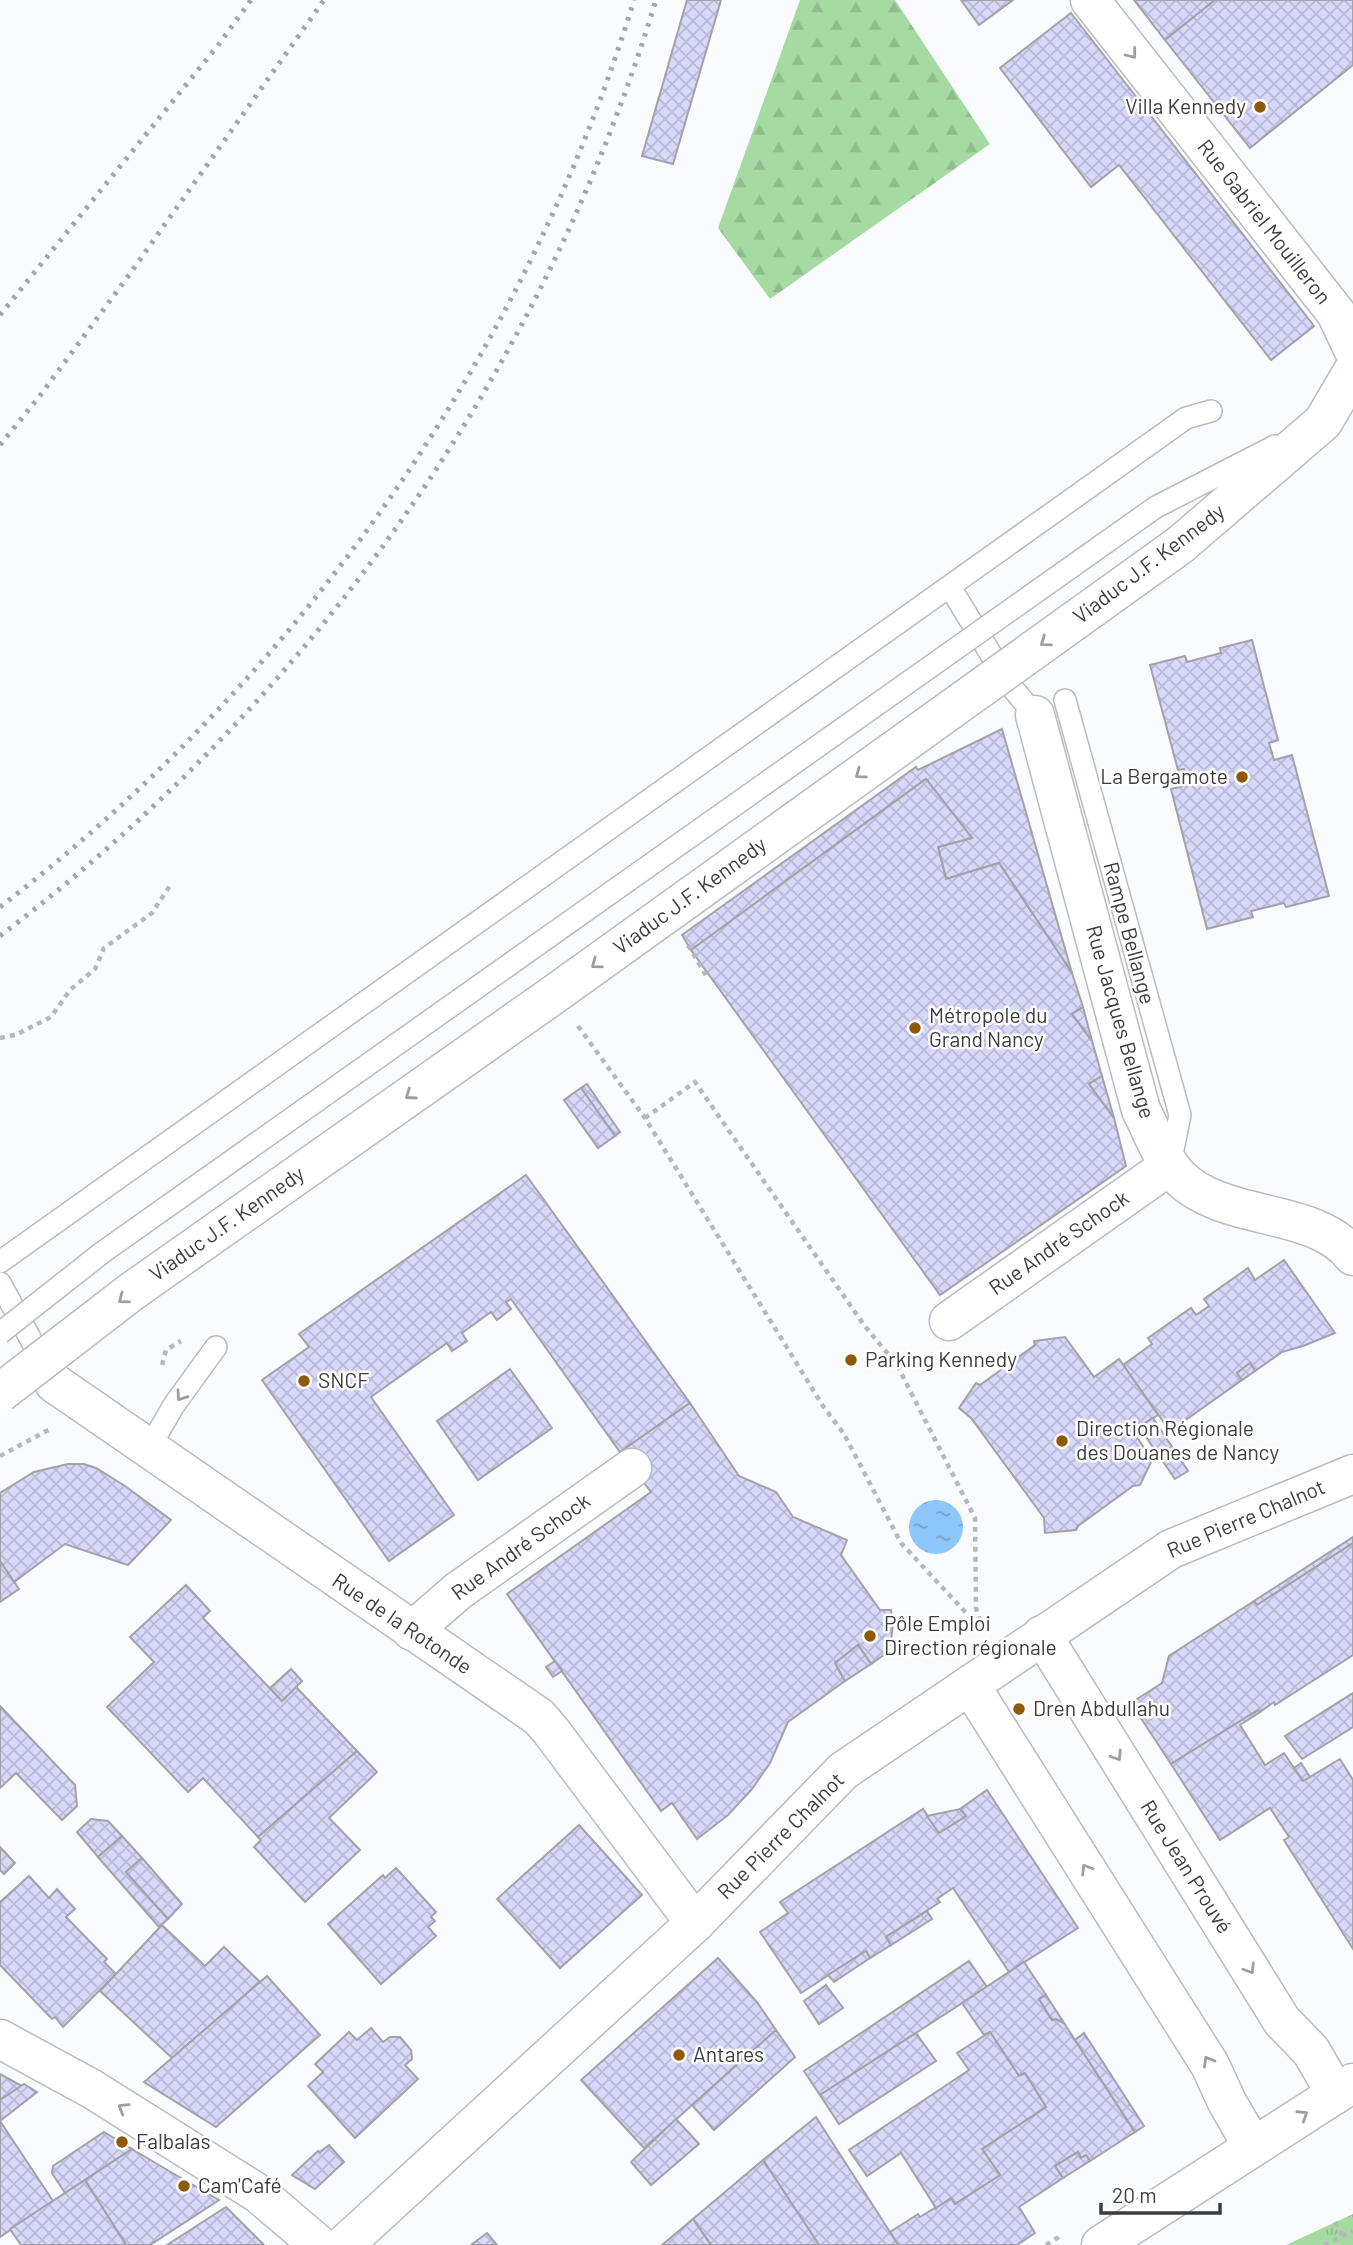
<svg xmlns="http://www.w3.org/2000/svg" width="1353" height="2245" viewBox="0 0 1353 2245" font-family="Barlow,sans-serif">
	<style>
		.grass { fill: url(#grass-tufts) }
		.forest { fill: url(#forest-firs) }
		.water { fill: url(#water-ripples) }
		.building { fill: url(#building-cross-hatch); stroke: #a2a2a8; stroke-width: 2 }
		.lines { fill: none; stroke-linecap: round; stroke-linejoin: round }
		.service-casing { stroke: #b9bbc1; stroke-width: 24 }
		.minor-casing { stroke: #b9bbc1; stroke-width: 41 }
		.tertiary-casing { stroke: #b9bbc1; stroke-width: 41 }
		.secondary-casing { stroke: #b9bbc1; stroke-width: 41 }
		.path { stroke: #b7b8bb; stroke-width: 4.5; stroke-dasharray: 5 5; stroke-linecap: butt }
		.service { stroke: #fff; stroke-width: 21 }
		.minor { stroke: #fff; stroke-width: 38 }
		.tertiary { stroke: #fff; stroke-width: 38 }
		.secondary { stroke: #fff; stroke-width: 38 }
		.rail { stroke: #a4a5a8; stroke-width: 5; stroke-dasharray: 3.5 7; stroke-linecap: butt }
		.service-bridge-casing { stroke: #b9bbc1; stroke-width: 24; stroke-linecap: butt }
		.secondary-bridge-casing { stroke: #b9bbc1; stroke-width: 41; stroke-linecap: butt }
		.service-bridge { stroke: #fff; stroke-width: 21 }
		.secondary-bridge { stroke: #fff; stroke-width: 38 }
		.oneway { stroke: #9e9e9f }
		.poi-dot { fill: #8e590a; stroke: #fff; stroke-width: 2.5 }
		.labels { text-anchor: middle; stroke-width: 5; stroke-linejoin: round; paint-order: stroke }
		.poi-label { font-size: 21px; fill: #3c3d3f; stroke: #fff; text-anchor: start }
		.street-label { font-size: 21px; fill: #3c3d3f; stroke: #fff }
	</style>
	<defs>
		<pattern id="grass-tufts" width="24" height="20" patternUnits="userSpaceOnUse" patternTransform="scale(1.75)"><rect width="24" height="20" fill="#a5daa3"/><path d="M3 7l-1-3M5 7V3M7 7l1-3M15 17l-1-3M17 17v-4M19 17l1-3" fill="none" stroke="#8fbc8d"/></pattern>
		<pattern id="forest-firs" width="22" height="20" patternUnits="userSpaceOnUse" patternTransform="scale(1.75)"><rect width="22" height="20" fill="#a5daa3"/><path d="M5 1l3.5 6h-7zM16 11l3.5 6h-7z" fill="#8fbc8d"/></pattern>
		<pattern id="water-ripples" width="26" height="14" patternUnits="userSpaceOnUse" patternTransform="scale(1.75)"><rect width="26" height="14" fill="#8dc6f9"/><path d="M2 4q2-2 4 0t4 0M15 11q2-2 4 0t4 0" fill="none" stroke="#74a2cb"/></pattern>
		<pattern id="building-cross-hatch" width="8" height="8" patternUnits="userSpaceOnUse" patternTransform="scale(1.75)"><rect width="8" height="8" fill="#d7d8fa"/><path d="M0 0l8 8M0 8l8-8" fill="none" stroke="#b9bad7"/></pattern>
	</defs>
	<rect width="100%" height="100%" fill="#fafbff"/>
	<path class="grass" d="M1353,2214v31h-67z"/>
	<path class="forest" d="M800,0h95l95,144 -220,155 -52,-71z"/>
	<circle class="water" cx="936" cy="1527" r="27"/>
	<g class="building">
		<path d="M687,0h34l-48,164 -31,-8z"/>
		<path d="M961,0h52l-34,25z"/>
		<path d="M1134,0h81l-50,40z"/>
		<path d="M1215,0h138v65l-103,83 -85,-108z"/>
		<path d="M1071,13l243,313 -43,34 -152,-195 -28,22 -91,-119z"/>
		<path d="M1252,640l26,100 -9,3 5,17 18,-5 37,141 -43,11 -2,-4 -33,8 2,6 -46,12 -36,-140 16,-4 -3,-16 -6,1 -28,-105 35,-9 2,6 34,-9 -1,-5z"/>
		<path d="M1002,729l70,244 -73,-110 -53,16 -8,-32 34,-9 -46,-59 -235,171 -9,-15 234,-168 2,3z"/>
		<path d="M926,779l46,59 -34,9 8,32 53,-16 73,110 11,34 -11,7 20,27 10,35 -13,8 25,34 12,48 -186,129 -249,-345z"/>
		<path d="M1083,1007l9,34 -20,-27z"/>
		<path d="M1102,1076l12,42 -25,-34z"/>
		<path d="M587,1084l33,48 -5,4 -34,-48z"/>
		<path d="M581,1088l34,48 -17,12 -34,-48z"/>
		<path d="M526,1175l164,228 -70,49 -109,-153 -5,3 5,7 -14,11 -6,-8 -29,21 5,8 -15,10 -5,-8 -76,54 83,118 -65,46 -127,-181 47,-33 -10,-13z"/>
		<path d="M1284,1260l51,73 -32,13 -21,6 -27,19 -5,-8 -13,10 5,7 -72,51 -47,-66 29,-21 -4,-6 43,-30 5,7 13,-9 -5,-7 44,-31 7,12z"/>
		<path d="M1065,1337l29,40 25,-18 39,56 -25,16 19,29 -12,25 -7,1 -55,40 -2,4 -31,3 -1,-15 -73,-100 -12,-10 17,-25 4,2 55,-40 -1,-4z"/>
		<path d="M1250,1363l5,8 -13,9 -5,-7z"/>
		<path d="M510,1369l42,59 -74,52 -41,-59z"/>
		<path d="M690,1403l49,73 37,16 17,25 54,23 -6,15 39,55h11l2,14 -2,17 -6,13 -14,10 -13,-19 -23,18 10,18 -57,41 -18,41 -18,26 -24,26 -31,24 -25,-36 -11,8 -154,-217 144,-102 -31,-40z"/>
		<path d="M1153,1418l35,53 -13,8 -36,-52z"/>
		<path d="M68,1464h16l12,4 29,18 46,34 -43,45 -63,-21 -51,38 -14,-21v-68l34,-21z"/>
		<path d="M1353,1537v6l-82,53 -14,9 -3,-4z"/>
		<path d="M1353,1543v112l-78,50 -1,-3 -14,10 -2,-2 -87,54 -40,-61 31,-20 7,-27 85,-55 3,4z"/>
		<path d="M0,1561l19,28 -19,13z"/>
		<path d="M186,1585l24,26 -7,7 79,83 14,-14 61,64 -99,86 -55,-59 -15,14 -81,-85 47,-45 -24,-25z"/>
		<path d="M858,1645l13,19 -26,17 -10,-18z"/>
		<path d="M555,1661l7,10 -9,6 -7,-10z"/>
		<path d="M291,1669l11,12 -20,20 -12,-13z"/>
		<path d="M1353,1693v34l-51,32 -17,-23z"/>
		<path d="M0,1706l75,79 2,21 -15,14 -46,-47 -16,15z"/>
		<path d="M1258,1710l2,2 -20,13 25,40 19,-12 19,28 37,-22 13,21v169l-69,-109 5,-3 -19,-29 -50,32 -49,-76z"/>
		<path d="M357,1751l20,21 -48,46 31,32 -55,52 -51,-55 7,-7 -3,-3z"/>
		<path d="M1301,1763l9,14 -7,4 -9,-13z"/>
		<path d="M987,1790l91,138 -69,44 -56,-84 -16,11 3,3 -54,35 5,8 -21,13 -4,-7 -65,42 -41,-61 28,-19 -8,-11 143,-93 16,24 27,-17 -6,-7z"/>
		<path d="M960,1809l6,7 -27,17 -12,-17z"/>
		<path d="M91,1819l17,2 14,15 -24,21 -21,-25z"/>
		<path d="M579,1825l63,70 -82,73 -63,-69z"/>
		<path d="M122,1836l20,22 -16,14 42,47 -9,8 -61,-70z"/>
		<path d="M0,1847l15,16 -11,11 -4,-4z"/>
		<path d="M142,1858l40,46 -14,15 -42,-47z"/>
		<path d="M396,1868l40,44 -5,5 4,4 -7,6 8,9 -55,48 -53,-60 55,-49 2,3z"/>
		<path d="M29,1876l20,22 8,-9 18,20 -9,8 41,42 -3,3 12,12 -53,53 -8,-10 -3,2 -52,-54v-63z"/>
		<path d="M927,1911l5,8 -41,26 -5,-8z"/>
		<path d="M162,1925l43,41 19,-19 36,35 -88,76 -72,-67z"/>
		<path d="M866,1951l4,7 -36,24 -6,-7z"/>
		<path d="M718,1958l39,44 19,28 -132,118 -63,-68z"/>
		<path d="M969,1961l18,26 -167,108 -16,-24z"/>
		<path d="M1024,1962l22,33 -7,4 13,21 4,-1 8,4 71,109 -45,29 -4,-6 -5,3 -3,-6 -23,14 8,12 -44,29 16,26 -18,12h-119l-8,-13 28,-18 2,3 31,-19 4,6 45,-29 -18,-26 64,-42 -21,-34 -6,3 -29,-44 -6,3 -22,-32z"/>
		<path d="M267,1976l53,59 -104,92 -72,-45z"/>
		<path d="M826,1985l17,23 -24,16 -15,-23z"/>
		<path d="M1046,1995l18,28 -8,-4 -4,1 -13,-21z"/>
		<path d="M371,2028l12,14 7,-5h10l11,13 1,9 -7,6 13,14 -63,59 -47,-52 15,-14 -8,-8 34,-32 8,8z"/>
		<path d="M776,2030l19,27 -81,73 -22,-25z"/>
		<path d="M990,2032l29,44 6,-3 21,34 -64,42 18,26 -45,29 -4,-6 -15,10 -35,-55 -34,23 -18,-26 120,-80 -12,-17z"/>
		<path d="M916,2033l20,28 -97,63 -19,-29z"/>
		<path d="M1084,2033l60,93 -9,6 -60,-92z"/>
		<path d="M0,2074l22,12 -22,14z"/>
		<path d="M24,2084l13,8 -37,29v-21z"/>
		<path d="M816,2117l74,115 8,13h-79l-56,-85z"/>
		<path d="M676,2119l23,25 -48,41 -20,-23z"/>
		<path d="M0,2121l53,80 -53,36z"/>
		<path d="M104,2132l28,17 -67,44 -13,-20 1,-7z"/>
		<path d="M329,2145l15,17 -29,27 -23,-14 26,-24 2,1z"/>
		<path d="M132,2149l37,22 50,29 -69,45h-24l-41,-65z"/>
		<path d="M1078,2152l3,6 5,-3 4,6 -27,17 -8,-12z"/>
		<path d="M763,2160l56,85h-108l-18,-26z"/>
		<path d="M85,2180l41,65h-105l-11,-16z"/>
		<path d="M226,2207l38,38h-97z"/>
		<path d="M693,2219l18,26h-49z"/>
		<path d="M487,2233l10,12h-26z"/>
	</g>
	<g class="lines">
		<g class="service-casing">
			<g id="service">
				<path d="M1156,507l119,-61"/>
				<path d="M950,587l59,97 26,31"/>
				<path d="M1065,700l115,415 -10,49"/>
				<path d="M0,1262l1186,-844 25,-7"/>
				<path d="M0,1283l47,86"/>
				<path d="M149,1448l25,-43 42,-58"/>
			</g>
		</g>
		<g class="minor-casing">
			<g id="minor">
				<path d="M1035,715l106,395c11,21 20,48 37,66 46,47 136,30 175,80"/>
				<path d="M949,1321l220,-155"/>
				<path d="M54,1383l485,334 12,14 144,192"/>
				<path d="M412,1631l46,-40 174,-123"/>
				<path d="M1042,1635l240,386 29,30 25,43"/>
				<path d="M970,1685l240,380 17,37 26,45"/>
				<path d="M0,2039l92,50 167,105 60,51"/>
				<path d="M344,2245l351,-322 148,-152 328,-222 182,-75"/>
			</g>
		</g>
		<g class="tertiary-casing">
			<path id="tertiary" d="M1090,0l246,313 17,36"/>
		</g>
		<g class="secondary-casing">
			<g id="secondary">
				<path d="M1180,545l143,-123 30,-51"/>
				<path d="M1101,2245l252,-162"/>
			</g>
		</g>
		<g class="path">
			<path d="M688,945l19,32"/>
			<path d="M578,1026l67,92 178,288 21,28 57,109 81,87"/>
			<path d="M0,1038l15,-3 36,-18 19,-27 25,-21 9,-21 48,-35 19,-29"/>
			<path d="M645,1118l50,-36 169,243 33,40 78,153 1,90 6,20"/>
			<path d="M162,1365l4,-15 15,-9"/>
			<path d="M0,1456l52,-28"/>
			<path d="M1335,2222l7,14"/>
			<path d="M1046,2245l16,-10"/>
			<path d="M1324,2245l29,-14"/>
		</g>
		<use href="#service" class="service"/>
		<use href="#minor" class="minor"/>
		<use href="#tertiary" class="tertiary"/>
		<use href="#secondary" class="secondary"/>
		<g class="rail">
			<path d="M0,315l219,-271 32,-44"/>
			<path d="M0,445l39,-48 90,-122 195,-275"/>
			<path d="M0,907c295,-226 525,-550 634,-907"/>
			<path d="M0,936c311,-236 542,-562 656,-936"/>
		</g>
		<g class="service-bridge-casing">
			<path id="service-bridge" d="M0,1333l103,-81 1053,-745"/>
		</g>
		<g class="secondary-bridge-casing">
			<path id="secondary-bridge" d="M0,1393l131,-101 425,-299 624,-448"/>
		</g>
		<use href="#service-bridge" class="service-bridge"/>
		<use href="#secondary-bridge" class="secondary-bridge"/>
	</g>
	<defs><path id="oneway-chevron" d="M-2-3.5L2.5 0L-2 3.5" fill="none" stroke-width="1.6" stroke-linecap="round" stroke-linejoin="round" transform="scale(1.75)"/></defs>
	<g class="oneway">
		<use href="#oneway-chevron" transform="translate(1132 54) rotate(52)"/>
		<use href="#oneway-chevron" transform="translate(1045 642) rotate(144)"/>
		<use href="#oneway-chevron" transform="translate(860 774) rotate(144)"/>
		<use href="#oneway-chevron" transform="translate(596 964) rotate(144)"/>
		<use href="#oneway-chevron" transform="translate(410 1095) rotate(145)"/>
		<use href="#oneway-chevron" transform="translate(123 1299) rotate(143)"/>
		<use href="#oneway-chevron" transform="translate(181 1396) rotate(125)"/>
		<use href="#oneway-chevron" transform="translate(1117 1756) rotate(58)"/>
		<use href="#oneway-chevron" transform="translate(1086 1869) rotate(-122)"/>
		<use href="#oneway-chevron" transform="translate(1250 1969) rotate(58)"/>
		<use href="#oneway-chevron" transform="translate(1208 2061) rotate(-120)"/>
		<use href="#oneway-chevron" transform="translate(123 2108) rotate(-148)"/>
		<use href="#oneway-chevron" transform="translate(1303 2115) rotate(-33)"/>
	</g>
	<g class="poi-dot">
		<circle cx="1260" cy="107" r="7"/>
		<circle cx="1242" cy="777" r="7"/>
		<circle cx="915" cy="1028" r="7"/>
		<circle cx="851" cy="1360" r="7"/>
		<circle cx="304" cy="1381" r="7"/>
		<circle cx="1062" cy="1441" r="7"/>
		<circle cx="870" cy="1636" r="7"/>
		<circle cx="1019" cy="1709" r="7"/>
		<circle cx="679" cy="2055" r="7"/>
		<circle cx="122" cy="2142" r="7"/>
		<circle cx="184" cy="2186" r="7"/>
	</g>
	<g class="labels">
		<g class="poi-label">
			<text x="1246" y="114" text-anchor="end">Villa Kennedy</text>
			<text x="1228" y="784" text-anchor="end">La Bergamote</text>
			<text x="929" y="1023">Métropole du<tspan x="929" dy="24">Grand Nancy</tspan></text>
			<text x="865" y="1367">Parking Kennedy</text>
			<text x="318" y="1388">SNCF</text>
			<text x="1076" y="1436">Direction Régionale<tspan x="1076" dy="24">des Douanes de Nancy</tspan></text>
			<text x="884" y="1631">Pôle Emploi<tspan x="884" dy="24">Direction régionale</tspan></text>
			<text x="1033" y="1716">Dren Abdullahu</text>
			<text x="693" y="2062">Antares</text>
			<text x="136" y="2149">Falbalas</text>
			<text x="198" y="2193">Cam'Café</text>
		</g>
		<g class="street-label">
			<text transform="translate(1264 222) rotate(52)" y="7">Rue Gabriel Mouilleron</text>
			<text transform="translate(1149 564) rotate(-37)" y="7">Viaduc J.F. Kennedy</text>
			<text transform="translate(690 896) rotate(-36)" y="7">Viaduc J.F. Kennedy</text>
			<text transform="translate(1129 933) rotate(75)" y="7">Rampe Bellange</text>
			<text transform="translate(1120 1022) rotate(74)" y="7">Rue Jacques Bellange</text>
			<text transform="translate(227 1224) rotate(-35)" y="7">Viaduc J.F. Kennedy</text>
			<text transform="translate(1059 1243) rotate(-35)" y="7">Rue André Schock</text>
			<text transform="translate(1246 1519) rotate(-23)" y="7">Rue Pierre Chalnot</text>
			<text transform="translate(521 1547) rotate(-36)" y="7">Rue André Schock</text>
			<text transform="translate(402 1624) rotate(34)" y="7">Rue de la Rotonde</text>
			<text transform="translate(781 1836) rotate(-45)" y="7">Rue Pierre Chalnot</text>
			<text transform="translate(1186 1867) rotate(58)" y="7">Rue Jean Prouvé</text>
		</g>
	</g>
	<path d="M1101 2203v10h119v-10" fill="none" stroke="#3c3d3f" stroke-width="3.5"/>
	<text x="1112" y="2203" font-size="21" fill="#3c3d3f" stroke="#ffffff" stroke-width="5" paint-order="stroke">20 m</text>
</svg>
